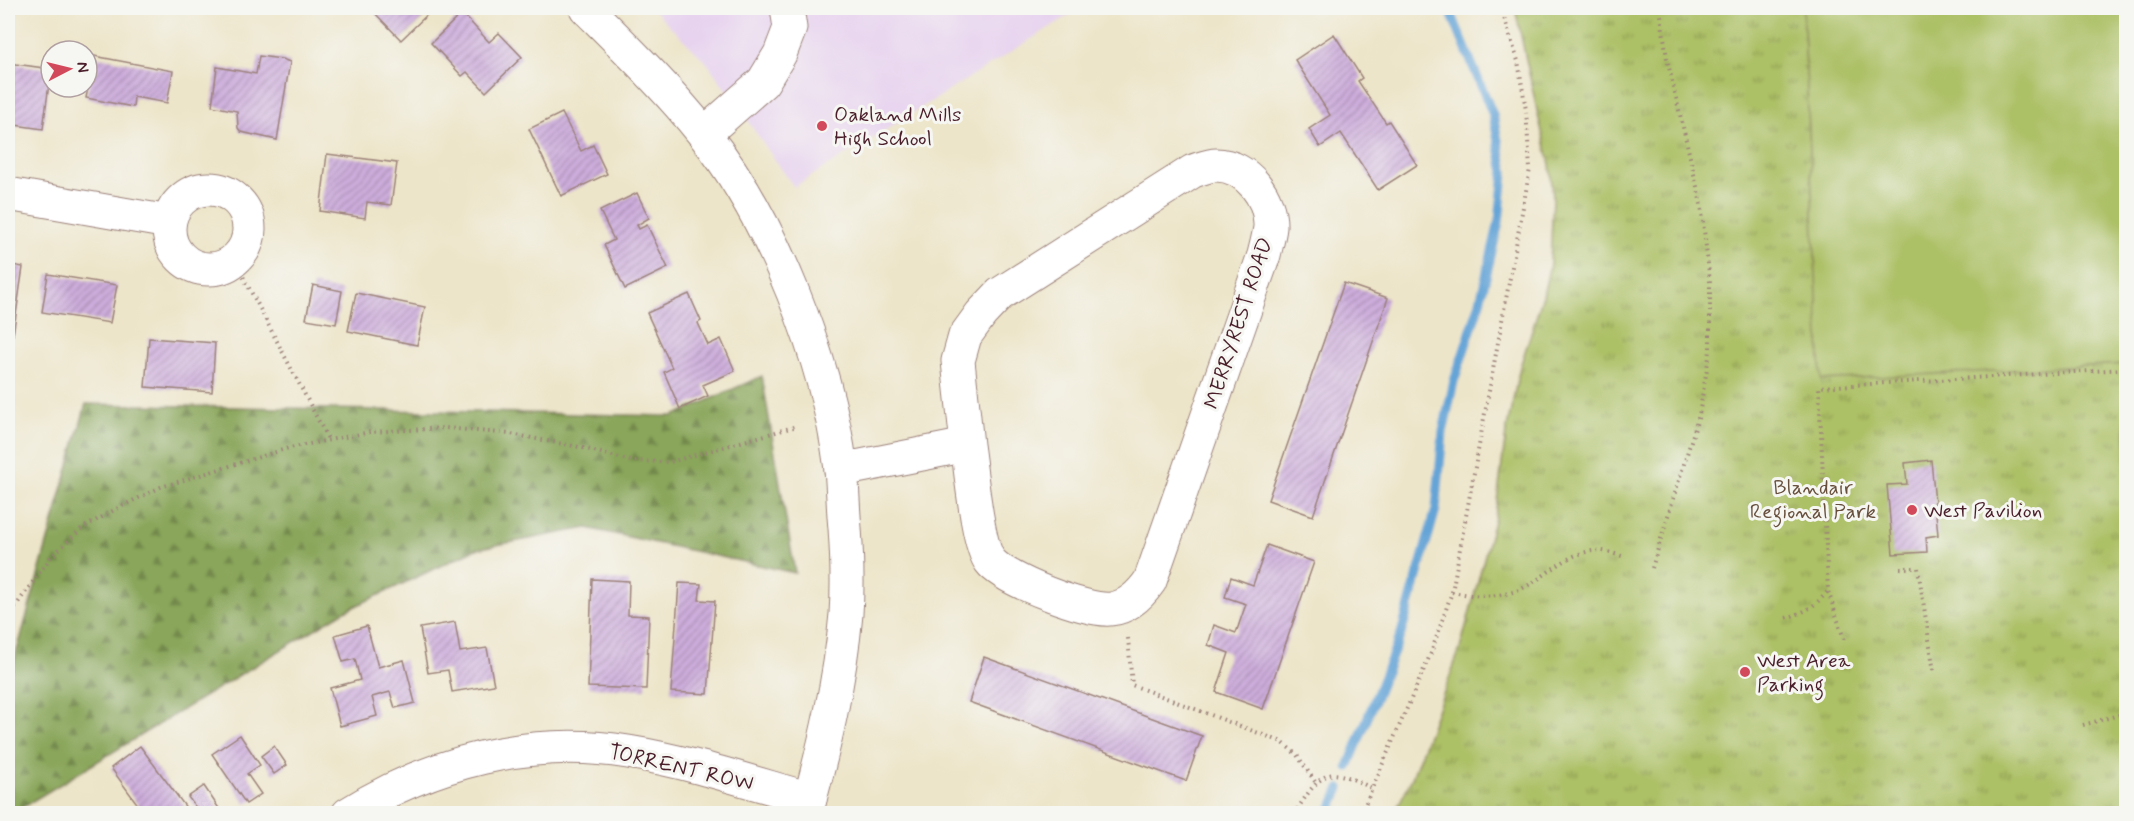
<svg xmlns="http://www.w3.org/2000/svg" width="2134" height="821" viewBox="0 0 2134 821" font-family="Mynerve,sans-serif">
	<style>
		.built { fill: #e7d2ef }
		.forest { fill: url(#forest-firs); stroke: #6a6242; stroke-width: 1.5 }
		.park { fill: url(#park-tufts); stroke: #7b7048; stroke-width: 1.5 }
		.garden { fill: #acc065; stroke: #7b7048; stroke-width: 1.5 }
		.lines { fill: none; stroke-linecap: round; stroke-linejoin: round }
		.stream { stroke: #65a4d7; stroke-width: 9 }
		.building { fill: url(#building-hatch) }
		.minor-casing { stroke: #9c827a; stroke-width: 35 }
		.path { stroke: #9c827a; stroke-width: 4; stroke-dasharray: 1.5 4.5; stroke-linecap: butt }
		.minor { stroke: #fff; stroke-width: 33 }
		.poi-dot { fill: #d1495b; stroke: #f6f6f2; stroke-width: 2 }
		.labels { text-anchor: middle; stroke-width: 6; stroke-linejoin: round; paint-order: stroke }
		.poi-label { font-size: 21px; fill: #4a1f2b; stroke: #f6f6f2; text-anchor: start }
		.street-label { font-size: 21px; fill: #4a1f2b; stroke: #f6f6f2 }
		.park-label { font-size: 21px; fill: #674f3c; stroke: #f6f6f2 }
	</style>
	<defs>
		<pattern id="forest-firs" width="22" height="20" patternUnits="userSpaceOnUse" patternTransform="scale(1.5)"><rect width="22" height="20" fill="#89a65a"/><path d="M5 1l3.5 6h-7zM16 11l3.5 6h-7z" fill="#72874b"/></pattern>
		<pattern id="park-tufts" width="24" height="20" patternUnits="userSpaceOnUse" patternTransform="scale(1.5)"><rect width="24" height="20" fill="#acc065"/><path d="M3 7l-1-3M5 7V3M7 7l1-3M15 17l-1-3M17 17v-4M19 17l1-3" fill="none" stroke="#8e9b53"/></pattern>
		<pattern id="building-hatch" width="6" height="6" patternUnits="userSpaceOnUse" patternTransform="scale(1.5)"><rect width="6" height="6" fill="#cdaddc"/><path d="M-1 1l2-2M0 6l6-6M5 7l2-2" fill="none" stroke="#a88cb3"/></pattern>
	</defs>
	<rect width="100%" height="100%" fill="#f6f6f2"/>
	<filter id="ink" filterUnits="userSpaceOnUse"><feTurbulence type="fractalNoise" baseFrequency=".0167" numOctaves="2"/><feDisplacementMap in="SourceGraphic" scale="12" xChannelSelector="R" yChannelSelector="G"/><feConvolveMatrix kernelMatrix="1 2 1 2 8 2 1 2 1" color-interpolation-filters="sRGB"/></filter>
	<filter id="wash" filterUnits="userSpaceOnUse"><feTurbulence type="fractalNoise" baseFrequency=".008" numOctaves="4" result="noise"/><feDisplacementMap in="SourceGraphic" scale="24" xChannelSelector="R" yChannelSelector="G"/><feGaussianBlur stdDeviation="1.35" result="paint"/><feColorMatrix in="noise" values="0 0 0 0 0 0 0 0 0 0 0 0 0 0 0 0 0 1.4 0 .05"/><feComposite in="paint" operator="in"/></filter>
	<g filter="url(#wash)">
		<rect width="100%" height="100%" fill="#ede5c9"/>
		<path class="built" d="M652,8h429l-287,179 -86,-123z"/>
		<path class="forest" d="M762,376l33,197 -208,-45 -111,21 -133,63 -330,201h-5v-137h2l76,-272 587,12z"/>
		<path class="park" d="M1515,8h611v805l-732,1 18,-36 48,-129 35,-132 11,-84 14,-66 23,-71 7,-32 3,-67 -3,-33 -12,-49z"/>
		<path class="garden" d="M1803,8h323v356l-305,16z"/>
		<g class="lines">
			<g class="stream">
				<path d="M1348,767l53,-133 35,-125 7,-77 11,-51 25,-75 20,-84 5,-50 -11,-57 -44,-107"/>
				<path d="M1329,814l11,-26"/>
			</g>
		</g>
		<g id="blocks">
			<g class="building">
				<path d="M370,8h64l-33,32z"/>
				<path d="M462,13l27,29 10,-9 23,24 -36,35 -19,-20 -5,4 -31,-33z"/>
				<path d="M1334,34l28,44 -4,3 28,42 3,-2 28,44 -39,25 -37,-57 -21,14 -11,-18 21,-14 -35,-55z"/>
				<path d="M94,56l79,15 -6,32 -33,-6 -1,10 -47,-9z"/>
				<path d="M259,56l23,3 8,3 -13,78 -36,-8 -3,-4 -1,-17 -25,-5 5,-39 39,7z"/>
				<path d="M8,63l43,6 -8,60 -35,-5z"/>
				<path d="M562,113l19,38 12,-6 14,29 -46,22 -32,-67z"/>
				<path d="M327,154l70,9 -6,42 -24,-3 -2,16 -45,-7z"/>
				<path d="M637,193l12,25 -12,7 2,4 8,-4 21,43 -43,21 -21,-44 10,-5 -14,-29z"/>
				<path d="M8,264l15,3 -10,68 -5,-1z"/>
				<path d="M48,274l69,11 -7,38 -68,-11z"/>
				<path d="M1344,283l44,15 -75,218 -45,-16z"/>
				<path d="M313,285l29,6 -6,33 -30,-5z"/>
				<path d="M356,293l69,14 -8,38 -69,-14z"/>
				<path d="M689,294l12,27 -3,2 10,22 13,-6 14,32 -32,14 5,11 -28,13 -16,-37 8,-4 -25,-55z"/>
				<path d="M149,338l66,5 -3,49 -67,-5z"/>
				<path d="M1931,460l7,75 -12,2 1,15 -34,2 -6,-69 20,-1 -2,-21z"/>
				<path d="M1267,545l47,17 -51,147 -47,-17 13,-39 -21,-8 6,-20 22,8 10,-29 -21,-7 6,-20 22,8z"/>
				<path d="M592,579l37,2 -1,34 21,1 -3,73 -58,-2z"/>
				<path d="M679,583l22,1 -2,16 16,1 -7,93 -37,-2z"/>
				<path d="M455,622l5,30 27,-4 7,37 -42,7 -4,-22 -20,3 -8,-45z"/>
				<path d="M367,626l11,41 26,-7 11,43 -20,5 -5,-16 -18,5 5,19 -37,10 -10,-38 30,-8 -5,-21 -12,3 -8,-27z"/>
				<path d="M984,657l218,79 -16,45 -217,-79z"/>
				<path d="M240,735l20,30 -13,9 14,20 -15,10 -34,-50z"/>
				<path d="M140,746l50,67h-46l-33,-45z"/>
				<path d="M274,746l13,19 -13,9 -13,-18z"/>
				<path d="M204,786l18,27h-22l-12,-16z"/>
			</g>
		</g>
	</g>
	<g filter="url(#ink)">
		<use href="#blocks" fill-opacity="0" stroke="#9c827a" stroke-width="1.5"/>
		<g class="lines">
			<g class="minor-casing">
				<g id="minor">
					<path d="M586,8c40,40 82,81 117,125 70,87 124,227 138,336 2,20 2,40 4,59 2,29 3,58 1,86 -6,68 -22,134 -40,200"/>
					<path d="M704,134l59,-52 17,-28 10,-26 -3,-20"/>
					<circle cx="209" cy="229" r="40"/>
					<path d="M8,194l161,28"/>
					<path d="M841,470l126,-25c4,25 10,99 23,116 14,19 98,51 121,48 17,-2 30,-15 39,-28l114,-326c2,-9 5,-19 6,-28 1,-29 -23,-62 -54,-62 -7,0 -16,4 -23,6l-193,123 -19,20 -16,22 -7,25 9,84"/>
					<path d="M348,814c82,-52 184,-78 280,-62 62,10 122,30 182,47"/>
				</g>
			</g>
			<g class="path">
				<path d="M235,261l93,178"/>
				<path d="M1652,568l47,-153 11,-64v-69l-9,-78 -34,-145 -7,-51"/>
				<path d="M1900,568h18l16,104"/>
				<path d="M1452,592c20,4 43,6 64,-1 30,-11 51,-43 86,-40 8,1 16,4 23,6"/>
				<path d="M8,617l42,-59 31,-29 35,-20 45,-22 128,-39 81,-16 76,-4 65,6 68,13 52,14 39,1 127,-36"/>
				<path d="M1786,618c18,-5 29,-12 41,-26"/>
				<path d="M1128,638l4,47 150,57 15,13 19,28"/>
				<path d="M1844,639l-16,-48 -9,-204 307,-18"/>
				<path d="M2083,725l43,-12"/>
				<path d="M1294,814c11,-15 25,-45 46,-39 11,2 22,9 32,13"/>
				<path d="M1361,814l70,-161 21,-61 78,-423 -4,-59 -8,-49 -17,-53"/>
			</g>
			<use href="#minor" class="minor"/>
		</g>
	</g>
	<g class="poi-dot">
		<circle cx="822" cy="126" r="6"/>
		<circle cx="1912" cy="510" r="6"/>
		<circle cx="1745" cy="672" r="6"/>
	</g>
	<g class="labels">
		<g class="poi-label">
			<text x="834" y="121">Oakland Mills<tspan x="834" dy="24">High School</tspan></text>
			<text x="1924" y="517">West Pavilion</text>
			<text x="1757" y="667">West Area<tspan x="1757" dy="24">Parking</tspan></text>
		</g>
		<g class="street-label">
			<text transform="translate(1238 323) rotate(-72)" y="7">MERRYREST ROAD</text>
			<text transform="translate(681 767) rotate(13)" y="7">TORRENT ROW</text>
		</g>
		<g class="park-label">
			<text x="1813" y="494">Blandair<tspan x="1813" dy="24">Regional Park</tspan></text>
		</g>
	</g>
	<rect width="2134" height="821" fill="none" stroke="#f6f6f2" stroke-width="30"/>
	<g transform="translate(69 69) rotate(83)"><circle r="28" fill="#f6f6f2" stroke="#b1a0a2" stroke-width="1.5"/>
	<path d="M0-4.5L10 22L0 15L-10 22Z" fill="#d1495b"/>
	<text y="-9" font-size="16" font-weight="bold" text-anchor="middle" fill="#4a1f2b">N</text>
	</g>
</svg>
